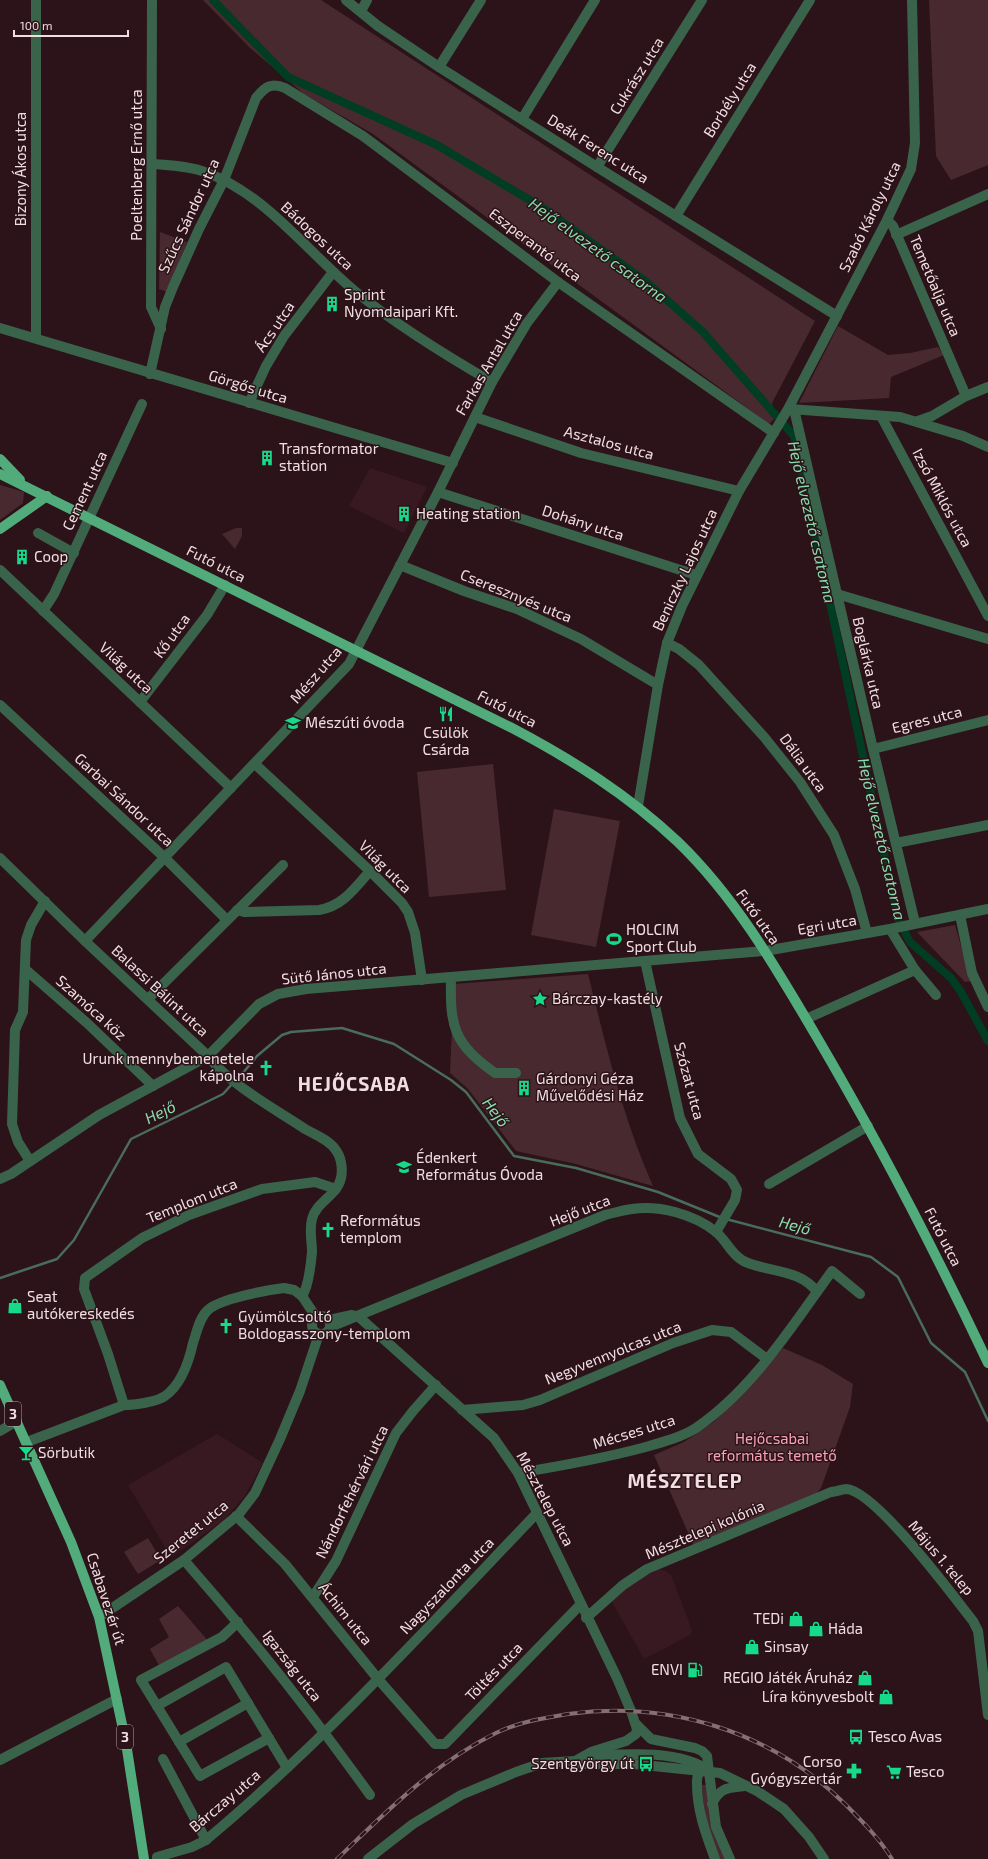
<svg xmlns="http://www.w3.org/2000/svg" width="988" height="1859" viewBox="0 0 988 1859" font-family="'Exo 2',sans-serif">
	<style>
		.built { fill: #391921 }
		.green { fill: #482930 }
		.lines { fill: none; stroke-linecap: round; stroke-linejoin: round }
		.stream { stroke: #496d5c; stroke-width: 2.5 }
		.canal { stroke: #013d23; stroke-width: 8 }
		.minor { stroke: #3a634c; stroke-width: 10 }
		.major { stroke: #51ab7a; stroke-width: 10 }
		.rail-casing { stroke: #856f74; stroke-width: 4 }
		.rail { stroke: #2c1319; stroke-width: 2.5; stroke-dasharray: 8; stroke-linecap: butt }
		.labels { text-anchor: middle; stroke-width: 3; stroke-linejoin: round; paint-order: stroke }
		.shield { fill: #2c1319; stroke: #b6a1a6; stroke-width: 1 }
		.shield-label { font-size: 14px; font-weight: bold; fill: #f1dee2 }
		.street-label { font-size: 15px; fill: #f1dee2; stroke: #2c1319 }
		.poi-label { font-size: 15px; fill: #f1dee2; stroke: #2c1319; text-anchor: start }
		.park-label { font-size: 15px; fill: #f7a2b5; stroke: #2c1319 }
		.water-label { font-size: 16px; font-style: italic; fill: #8adbac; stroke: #2c1319 }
		.district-label { font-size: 19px; font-weight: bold; letter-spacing: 1px; fill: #f1dee2; stroke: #2c1319 }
	</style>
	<rect width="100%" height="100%" fill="#2c1319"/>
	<g class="built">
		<path d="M370,468l57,19 -23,46 -55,-27z"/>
		<path d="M217,1434l46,29 -19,34 -21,24 -52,36 -43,-72z"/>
		<path d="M659,1569l7,2 5,4 21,55 -2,5 -46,24 -33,-59 21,-18z"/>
	</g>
	<g class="green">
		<path d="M203,0h118l494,321 -43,82 3,15 -6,6 -396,-290 -69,-40 -55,-47z"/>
		<path d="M929,0h59v165l-37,15 -15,-24z"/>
		<path d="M160,232l27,10 -20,50 -8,-3z"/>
		<path d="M838,326l50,29 22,-2 28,-6 6,8 -53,22 -2,21 -90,5z"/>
		<path d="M0,485l24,7 -1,11 -23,17z"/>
		<path d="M236,528h6v8l-7,13 -13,-15z"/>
		<path d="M493,764l13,126 -77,7 -12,-125z"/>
		<path d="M554,809l66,12 -24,126 -65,-12z"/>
		<path d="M955,925l16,56 -6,1 -48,-50z"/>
		<path d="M588,974c18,72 35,145 65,212l-77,-22 -60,-13 -48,-62 -18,-16 4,-89z"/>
		<path d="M783,1348l39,17 31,19 -3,23 -29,81 -6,7 -121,51 -40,-91 30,-13 31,-21z"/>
		<path d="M148,1538l13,22 -23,14 -14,-22z"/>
		<path d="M178,1606l31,36 -49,25 -10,-18 19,-12 -10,-18z"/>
		<path d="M702,1785h5l4,38 15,36h-6c-11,-23 -17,-48 -18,-74z"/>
	</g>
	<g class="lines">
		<g class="stream">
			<path d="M237,1080l20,-24 25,-21 9,-3 51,-4 52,16 57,36 15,12 48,64 62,12 82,24 64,26"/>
			<path d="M726,1219l145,38 27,20 33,66 34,29 23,49"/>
			<path d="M0,1278l57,-19 17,-19 57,-101 92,-45 10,-11"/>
		</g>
		<path class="canal" d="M213,0l75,77 149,68 106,63 101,72 58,51 92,105 104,483 12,23 41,36 10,14 27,49"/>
		<g class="minor">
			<path d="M152,0l-1,307 10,22"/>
			<path d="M346,0l32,26 61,41 158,100 240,149"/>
			<path d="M361,11l6,-11"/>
			<path d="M439,67l42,-67"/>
			<path d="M522,119l73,-119"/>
			<path d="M152,164c17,1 34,2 50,7 63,21 105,81 154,121 42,34 89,63 136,90"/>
			<path d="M597,167l105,-167"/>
			<path d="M676,216l134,-216"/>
			<path d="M887,220l6,6 73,170"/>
			<path d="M896,235l92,-41"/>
			<path d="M0,328l453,135"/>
			<path d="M36,338v-338"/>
			<path d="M150,374l15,-67 8,-20 26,-58 25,-49 32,-82c9,-11 15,-16 29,-10l78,48 195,146 216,151"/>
			<path d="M249,403l17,-37 18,-30 49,-64"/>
			<path d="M790,409l110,8 63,19 25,11"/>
			<path d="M794,409l79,340 42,174"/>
			<path d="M881,416l107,200"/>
			<path d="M475,417l106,36 158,38"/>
			<path d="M918,421l14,-5 34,-20 22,-9"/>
			<path d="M438,492l258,83"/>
			<path d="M38,533l36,20"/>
			<path d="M400,565l64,26 53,18 64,30 77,46"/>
			<path d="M0,570l231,218"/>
			<path d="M837,594l151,45"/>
			<path d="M43,611l11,-17 88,-190"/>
			<path d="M667,643l12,6 20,16 66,73 35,44 34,53 21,54 12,44"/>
			<path d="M140,702l67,-87 18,-30"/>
			<path d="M0,705l165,153 61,61"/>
			<path d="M873,749l115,-29"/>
			<path d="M255,764l115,107 32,32 6,9 7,21 7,47"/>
			<path d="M638,806l20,-121 9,-42 15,-37 57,-115 49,-82 99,-189 24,-51 4,-26 -3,-143"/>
			<path d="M896,843l92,-18"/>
			<path d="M0,858l85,83 123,115c21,28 67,53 97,73 9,5 24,11 30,20 6,7 8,19 6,29 -4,18 -25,24 -29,41 -3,11 0,22 0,33 -1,11 -4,36 -10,44l14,21"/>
			<path d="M237,910l7,2 75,-2c24,-4 36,-22 51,-39"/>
			<path d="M960,915l12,58 16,34"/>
			<path d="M890,929l25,41 21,25"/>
			<path d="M85,941l264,-277 89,-172 54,-110 35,-59 31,-41"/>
			<path d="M645,961l35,157 18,36 33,25 6,11 -2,10 -19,32"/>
			<path d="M25,969l62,54 66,63"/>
			<path d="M451,977c-1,50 2,66 44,96h21"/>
			<path d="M148,999l135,-134"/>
			<path d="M806,1019l109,-49"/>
			<path d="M30,1161l-12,-19 -6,-18 3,-94 8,-18 3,-72 5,-15 14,-24"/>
			<path d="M0,1179l11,-5 88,-59 109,-59 51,-52 19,-10 28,-5 459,-38 125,-22 98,-20"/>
			<path d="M769,1184l99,-58"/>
			<circle cx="321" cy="1325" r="9"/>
			<path d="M329,1320l23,-5 7,2 135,121 24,35 99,205 14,33 6,18 -1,5 -10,7 -35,11 -16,9 -33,2 -26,9 -55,23 -48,29 -45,35"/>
			<path d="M330,1327l275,-112c9,-2 18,-5 27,-6 27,-4 62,5 84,23 12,10 16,25 32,31 23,9 53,7 69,29"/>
			<path d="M124,1405l-16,-51 -24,-65 1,-11 57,-40 47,-23 73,-26 53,-7 21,7"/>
			<path d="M462,1410l61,-5 17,-5 133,-57 39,-13 19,2 36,27"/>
			<path d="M0,1431l17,-10"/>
			<path d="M27,1442l97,-37c10,0 33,-3 41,-9 16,-11 24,-35 28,-53 4,-11 6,-25 15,-33 11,-11 59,-20 76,-22l10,2 8,6"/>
			<path d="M518,1473c43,-7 82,-14 124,-25 18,-5 38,-10 54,-20 57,-39 96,-102 136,-157l28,23"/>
			<path d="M236,1516l49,48 93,115 57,65h10l7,-7 128,-132"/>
			<path d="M184,1560c66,75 128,154 186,235"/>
			<path d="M313,1597l23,-36 60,-128 17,-22 23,-26"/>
			<path d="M99,1617l85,-57 55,-46 16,-21 25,-54 20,-48 19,-57"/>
			<path d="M586,1618l37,-33 24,-16 184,-77c5,0 11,-3 15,-3 29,1 107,107 127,132l5,10 10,84"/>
			<path d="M238,1622l-16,15 -81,43 59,96 69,-38"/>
			<path d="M157,1706l69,-39 61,101"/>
			<path d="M636,1724l15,15 44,9 7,3 5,5 9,71 14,32"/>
			<path d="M179,1742l69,-39"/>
			<path d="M589,1756c35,-2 91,-7 120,15"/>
			<path d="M163,1759l43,81"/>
			<path d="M0,1760l117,-61"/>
			<path d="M575,1761l7,3h52l86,9 37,18 27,18 25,28 15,22"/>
			<path d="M700,1766c0,6 -4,11 -3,18 0,27 9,50 18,75"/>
			<path d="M712,1804c8,-17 16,-16 33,-18"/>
			<path d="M157,1859v-2l35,-10 14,-7c119,-100 224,-215 331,-327"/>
		</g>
		<g class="major">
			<path d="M0,459l20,21"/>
			<path d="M0,474l510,253c61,32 117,67 168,115 57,55 97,124 137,192 63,107 120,217 173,329"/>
			<path d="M0,529l47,-33"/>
			<path d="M0,1385l71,157 28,75 27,126 18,116"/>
		</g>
		<g class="rail-casing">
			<path id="rail" d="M337,1859c50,-48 96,-95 159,-126 22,-11 48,-15 72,-19 102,-14 204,18 277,90 17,17 34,34 47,55"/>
		</g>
		<use href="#rail" class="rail"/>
	</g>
	<defs>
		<g id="building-bare" transform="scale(1.2)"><path d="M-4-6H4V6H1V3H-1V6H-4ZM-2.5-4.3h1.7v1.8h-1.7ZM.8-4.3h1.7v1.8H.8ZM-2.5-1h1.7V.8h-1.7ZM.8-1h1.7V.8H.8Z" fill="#16d989" stroke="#2c1319" stroke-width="2.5" paint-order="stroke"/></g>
		<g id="restaurant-bare" transform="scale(1.2)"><path d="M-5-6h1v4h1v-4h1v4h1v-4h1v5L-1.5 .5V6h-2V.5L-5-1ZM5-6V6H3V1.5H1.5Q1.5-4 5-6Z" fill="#16d989" stroke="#2c1319" stroke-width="2.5" paint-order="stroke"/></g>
		<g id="school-bare" transform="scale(1.2)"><path d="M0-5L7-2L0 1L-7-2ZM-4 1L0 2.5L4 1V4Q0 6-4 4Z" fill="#16d989" stroke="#2c1319" stroke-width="2.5" paint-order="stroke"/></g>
		<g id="stadium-bare" transform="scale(1.2)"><path d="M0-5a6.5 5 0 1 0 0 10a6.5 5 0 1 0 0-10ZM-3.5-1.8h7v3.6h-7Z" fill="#16d989" stroke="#2c1319" stroke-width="2.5" paint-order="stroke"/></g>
		<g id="sight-bare" transform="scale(1.2)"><path d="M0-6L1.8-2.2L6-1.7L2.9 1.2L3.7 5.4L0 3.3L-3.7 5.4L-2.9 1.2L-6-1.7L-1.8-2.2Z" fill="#16d989" stroke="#2c1319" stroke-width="2.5" paint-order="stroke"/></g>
		<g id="church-bare" transform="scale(1.2)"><path d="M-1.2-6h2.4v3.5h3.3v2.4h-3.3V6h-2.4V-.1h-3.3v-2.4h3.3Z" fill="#16d989" stroke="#2c1319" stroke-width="2.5" paint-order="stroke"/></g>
		<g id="shop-bare" transform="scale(1.2)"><path d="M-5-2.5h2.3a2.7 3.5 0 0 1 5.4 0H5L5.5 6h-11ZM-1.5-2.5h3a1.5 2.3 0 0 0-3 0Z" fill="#16d989" stroke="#2c1319" stroke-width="2.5" paint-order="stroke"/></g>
		<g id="bar-bare" transform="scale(1.2)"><path d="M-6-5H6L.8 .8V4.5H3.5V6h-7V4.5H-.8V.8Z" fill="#16d989" stroke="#2c1319" stroke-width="2.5" paint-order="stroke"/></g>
		<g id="fuel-bare" transform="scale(1.2)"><path d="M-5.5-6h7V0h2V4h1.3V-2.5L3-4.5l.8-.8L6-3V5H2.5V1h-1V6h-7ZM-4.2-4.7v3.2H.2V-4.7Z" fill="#16d989" stroke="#2c1319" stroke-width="2.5" paint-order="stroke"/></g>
		<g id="bus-bare" transform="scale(1.2)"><path d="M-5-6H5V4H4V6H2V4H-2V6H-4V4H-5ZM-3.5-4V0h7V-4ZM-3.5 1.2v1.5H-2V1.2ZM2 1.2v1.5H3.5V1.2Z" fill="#16d989" stroke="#2c1319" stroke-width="2.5" paint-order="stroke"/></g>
		<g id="pharmacy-bare" transform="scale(1.2)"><path d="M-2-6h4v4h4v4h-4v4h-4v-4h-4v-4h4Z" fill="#16d989" stroke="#2c1319" stroke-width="2.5" paint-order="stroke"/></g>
		<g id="supermarket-bare" transform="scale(1.2)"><path d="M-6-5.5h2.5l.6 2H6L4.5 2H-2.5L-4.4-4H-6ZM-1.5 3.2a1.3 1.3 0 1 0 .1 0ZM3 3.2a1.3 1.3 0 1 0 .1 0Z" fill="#16d989" stroke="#2c1319" stroke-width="2.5" paint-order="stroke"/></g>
	</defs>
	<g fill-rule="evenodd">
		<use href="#building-bare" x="332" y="304"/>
		<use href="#building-bare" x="267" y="458"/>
		<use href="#building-bare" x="404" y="514"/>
		<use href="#building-bare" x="22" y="557"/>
		<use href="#restaurant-bare" x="446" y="714"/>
		<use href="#school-bare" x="293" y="723"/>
		<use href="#stadium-bare" x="614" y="939"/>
		<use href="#sight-bare" x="540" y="999"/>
		<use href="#church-bare" x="266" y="1068"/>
		<use href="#building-bare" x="524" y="1088"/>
		<use href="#school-bare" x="404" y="1167"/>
		<use href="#church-bare" x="328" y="1230"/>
		<use href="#shop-bare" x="15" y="1306"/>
		<use href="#church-bare" x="226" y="1326"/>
		<use href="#bar-bare" x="26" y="1453"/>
		<use href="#shop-bare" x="796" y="1619"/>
		<use href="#shop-bare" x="816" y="1629"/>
		<use href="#shop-bare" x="752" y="1647"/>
		<use href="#fuel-bare" x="695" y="1670"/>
		<use href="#shop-bare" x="865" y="1678"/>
		<use href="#shop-bare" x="886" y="1697"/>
		<use href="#bus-bare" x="856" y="1737"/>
		<use href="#bus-bare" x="646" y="1764"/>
		<use href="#pharmacy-bare" x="854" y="1771"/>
		<use href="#supermarket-bare" x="894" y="1772"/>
	</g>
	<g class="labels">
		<g class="shield">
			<rect x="5" y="1402" width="16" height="24" rx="3"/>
			<rect x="117" y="1725" width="16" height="24" rx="3"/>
		</g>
		<g class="shield-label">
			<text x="13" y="1419">3</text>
			<text x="125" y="1742">3</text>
		</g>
		<g class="street-label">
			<text transform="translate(637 76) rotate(-58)" y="5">Cukrász utca</text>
			<text transform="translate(730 100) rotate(-58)" y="5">Borbély utca</text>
			<text transform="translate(598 149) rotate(32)" y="5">Deák Ferenc utca</text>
			<text transform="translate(137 165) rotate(-90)" y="5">Poeltenberg Ernő utca</text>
			<text transform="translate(21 169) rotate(-90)" y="5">Bizony Ákos utca</text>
			<text transform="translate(189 216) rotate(-65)" y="5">Szűcs Sándor utca</text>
			<text transform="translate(870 217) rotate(-64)" y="5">Szabó Károly utca</text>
			<text transform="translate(317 236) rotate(43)" y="5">Bádogos utca</text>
			<text transform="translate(535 245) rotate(37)" y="5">Eszperantó utca</text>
			<text transform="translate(935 286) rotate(67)" y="5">Temetőalja utca</text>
			<text transform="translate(275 327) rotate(-56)" y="5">Ács utca</text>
			<text transform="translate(489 363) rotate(-60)" y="5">Farkas Antal utca</text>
			<text transform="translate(248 387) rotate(17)" y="5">Görgős utca</text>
			<text transform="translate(609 443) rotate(15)" y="5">Asztalos utca</text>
			<text transform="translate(85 491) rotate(-65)" y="5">Cement utca</text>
			<text transform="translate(942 498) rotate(62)" y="5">Izsó Miklós utca</text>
			<text transform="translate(583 523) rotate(18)" y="5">Dohány utca</text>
			<text transform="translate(216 564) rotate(27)" y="5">Futó utca</text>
			<text transform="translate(685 570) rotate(-65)" y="5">Beniczky Lajos utca</text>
			<text transform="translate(516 596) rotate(22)" y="5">Cseresznyés utca</text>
			<text transform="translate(172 636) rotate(-54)" y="5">Kő utca</text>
			<text transform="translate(868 663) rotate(77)" y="5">Boglárka utca</text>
			<text transform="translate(126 668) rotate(43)" y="5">Világ utca</text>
			<text transform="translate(316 675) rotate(-49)" y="5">Mész utca</text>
			<text transform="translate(507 709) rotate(27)" y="5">Futó utca</text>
			<text transform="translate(927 720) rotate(-14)" y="5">Egres utca</text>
			<text transform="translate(803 763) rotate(54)" y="5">Dália utca</text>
			<text transform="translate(124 800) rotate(43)" y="5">Garbai Sándor utca</text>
			<text transform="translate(385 867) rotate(45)" y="5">Világ utca</text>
			<text transform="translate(758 917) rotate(55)" y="5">Futó utca</text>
			<text transform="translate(827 925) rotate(-10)" y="5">Egri utca</text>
			<text transform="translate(334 974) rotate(-6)" y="5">Sütő János utca</text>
			<text transform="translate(160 991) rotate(43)" y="5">Balassi Bálint utca</text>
			<text transform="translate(91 1008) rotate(42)" y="5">Szamóca köz</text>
			<text transform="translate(689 1081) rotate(75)" y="5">Szózat utca</text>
			<text transform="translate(192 1201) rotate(-22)" y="5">Templom utca</text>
			<text transform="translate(580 1211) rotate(-21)" y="5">Hejő utca</text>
			<text transform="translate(943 1237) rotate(63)" y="5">Futó utca</text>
			<text transform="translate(613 1353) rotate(-22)" y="5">Negyvennyolcas utca</text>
			<text transform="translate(634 1432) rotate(-17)" y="5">Mécses utca</text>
			<text transform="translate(352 1492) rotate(-64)" y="5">Nándorfehérvári utca</text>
			<text transform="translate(545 1499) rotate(62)" y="5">Mésztelep utca</text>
			<text transform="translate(705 1530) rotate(-23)" y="5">Mésztelepi kolónia</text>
			<text transform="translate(191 1532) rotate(-39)" y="5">Szeretet utca</text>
			<text transform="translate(941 1558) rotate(50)" y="5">Május 1. telep</text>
			<text transform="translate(447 1586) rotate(-46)" y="5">Nagyszalonta utca</text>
			<text transform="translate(106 1599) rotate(72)" y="5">Csabavezér út</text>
			<text transform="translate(345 1614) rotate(51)" y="5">Áchim utca</text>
			<text transform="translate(292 1666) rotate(52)" y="5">Igazság utca</text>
			<text transform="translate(494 1672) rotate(-46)" y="5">Töltés utca</text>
			<text transform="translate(225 1801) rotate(-40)" y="5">Bárczay utca</text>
		</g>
		<g class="poi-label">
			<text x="344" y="300">Sprint<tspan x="344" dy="17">Nyomdaipari Kft.</tspan></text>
			<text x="279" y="454">Transformator<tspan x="279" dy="17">station</tspan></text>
			<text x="416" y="519">Heating station</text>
			<text x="34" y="562">Coop</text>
			<text x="305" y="728">Mészúti óvoda</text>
			<text x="446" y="738" text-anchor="middle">Csülök<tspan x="446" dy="17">Csárda</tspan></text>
			<text x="626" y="935">HOLCIM<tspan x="626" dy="17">Sport Club</tspan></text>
			<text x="552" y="1004">Bárczay-kastély</text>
			<text x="254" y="1064" text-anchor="end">Urunk mennybemenetele<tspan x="254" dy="17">kápolna</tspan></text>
			<text x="536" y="1084">Gárdonyi Géza<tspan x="536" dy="17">Művelődési Ház</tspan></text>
			<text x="416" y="1163">Édenkert<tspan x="416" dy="17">Református Óvoda</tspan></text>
			<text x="340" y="1226">Református<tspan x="340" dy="17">templom</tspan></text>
			<text x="27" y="1302">Seat<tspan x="27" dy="17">autókereskedés</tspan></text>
			<text x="238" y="1322">Gyümölcsoltó<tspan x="238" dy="17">Boldogasszony-templom</tspan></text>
			<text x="38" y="1458">Sörbutik</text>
			<text x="784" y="1624" text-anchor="end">TEDi</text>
			<text x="828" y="1634">Háda</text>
			<text x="764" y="1652">Sinsay</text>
			<text x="683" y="1675" text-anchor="end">ENVI</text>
			<text x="853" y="1683" text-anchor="end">REGIO Játék Áruház</text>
			<text x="874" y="1702" text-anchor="end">Líra könyvesbolt</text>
			<text x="868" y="1742">Tesco Avas</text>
			<text x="842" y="1767" text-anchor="end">Corso<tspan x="842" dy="17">Gyógyszertár</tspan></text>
			<text x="634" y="1769" text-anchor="end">Szentgyörgy út</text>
			<text x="906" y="1777">Tesco</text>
		</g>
		<g class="park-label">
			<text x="772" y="1444">Hejőcsabai<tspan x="772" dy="17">református temető</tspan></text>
		</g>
		<g class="water-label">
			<text transform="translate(598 250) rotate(36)" y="6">Hejő elvezető csatorna</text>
			<text transform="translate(812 522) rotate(77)" y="6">Hejő elvezető csatorna</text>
			<text transform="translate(882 839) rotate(77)" y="6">Hejő elvezető csatorna</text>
			<text transform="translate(160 1112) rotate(-26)" y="6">Hejő</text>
			<text transform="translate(496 1112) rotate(53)" y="6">Hejő</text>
			<text transform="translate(795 1225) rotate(15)" y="6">Hejő</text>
		</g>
		<g class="district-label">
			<text x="354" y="1091">HEJŐCSABA</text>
			<text x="685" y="1488">MÉSZTELEP</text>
		</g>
	</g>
	<path d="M14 30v6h114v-6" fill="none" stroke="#f1dee2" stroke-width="2"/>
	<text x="20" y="30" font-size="12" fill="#f1dee2" stroke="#2c1319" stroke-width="3" paint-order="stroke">100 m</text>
</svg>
